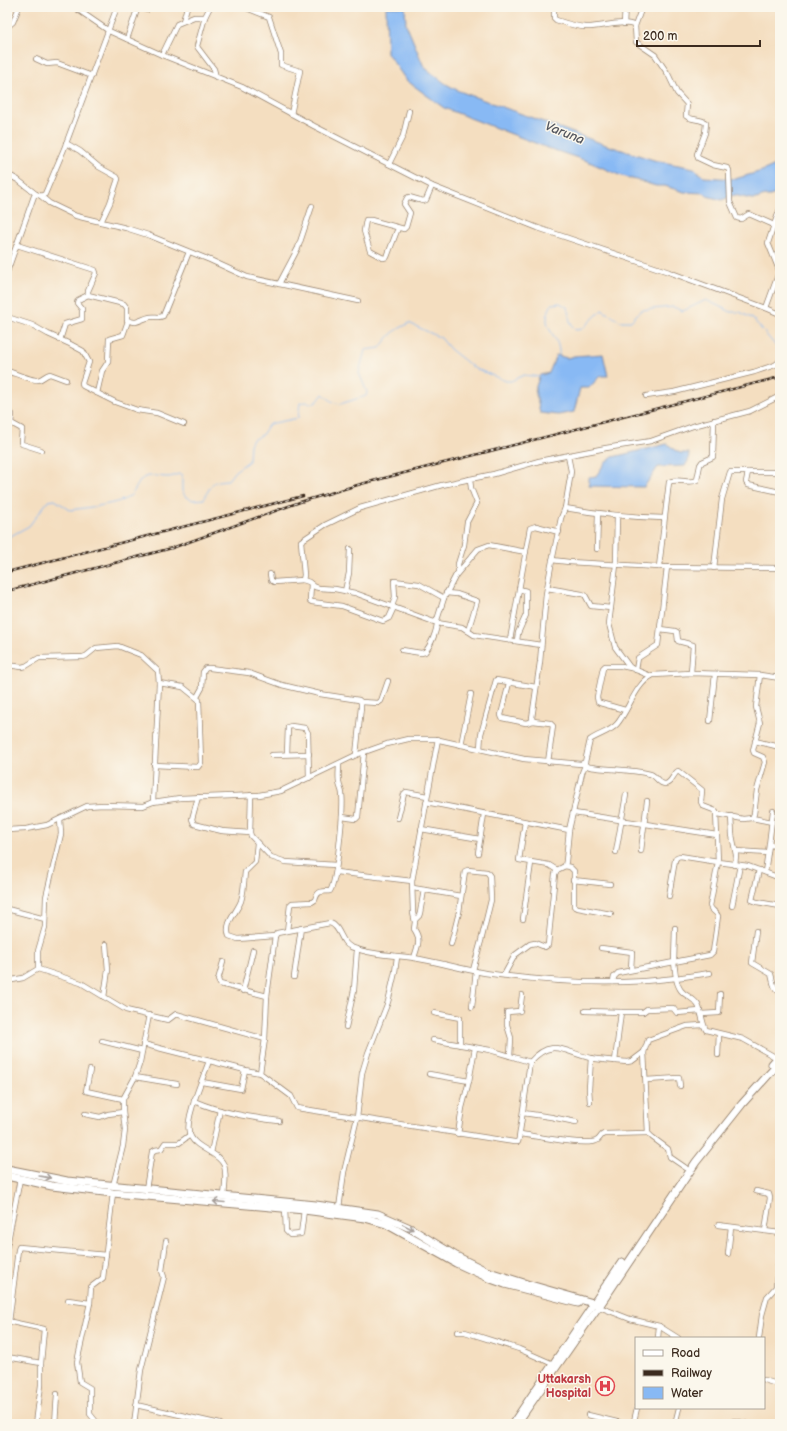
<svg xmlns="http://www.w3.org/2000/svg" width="787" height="1431" viewBox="0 0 787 1431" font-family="'Balsamiq Sans',sans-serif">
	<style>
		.water { fill: #88b9f4; stroke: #627289 }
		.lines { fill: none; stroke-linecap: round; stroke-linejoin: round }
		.stream { stroke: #88b9f4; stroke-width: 1 }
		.minor-casing { stroke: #98846f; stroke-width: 6 }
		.major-casing { stroke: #98846f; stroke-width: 8 }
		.highway-casing { stroke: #98846f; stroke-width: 9 }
		.minor { stroke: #fff; stroke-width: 4.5 }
		.major { stroke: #fff; stroke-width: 6 }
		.highway { stroke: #fff; stroke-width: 7 }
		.rail-casing { stroke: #3b2a1e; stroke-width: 2.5 }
		.rail { stroke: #fbf7ec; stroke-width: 1; stroke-dasharray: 3; stroke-linecap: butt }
		.oneway { stroke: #a79f9a }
		.labels { text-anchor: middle; stroke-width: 3; stroke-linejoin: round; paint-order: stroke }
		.health-label { font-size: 12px; font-weight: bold; fill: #be3a42; stroke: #fbf7ec; text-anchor: end }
		.water-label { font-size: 13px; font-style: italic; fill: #52555e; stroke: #fbf7ec }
	</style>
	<rect width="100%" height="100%" fill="#fbf7ec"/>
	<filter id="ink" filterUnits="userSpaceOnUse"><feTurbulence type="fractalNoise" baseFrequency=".025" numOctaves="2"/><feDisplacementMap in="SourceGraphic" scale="8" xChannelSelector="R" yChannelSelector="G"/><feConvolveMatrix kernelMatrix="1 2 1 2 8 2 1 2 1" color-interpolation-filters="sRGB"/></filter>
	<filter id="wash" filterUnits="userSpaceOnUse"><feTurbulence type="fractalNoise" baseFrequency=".012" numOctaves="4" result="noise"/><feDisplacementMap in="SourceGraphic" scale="16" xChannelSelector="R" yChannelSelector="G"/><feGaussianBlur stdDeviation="0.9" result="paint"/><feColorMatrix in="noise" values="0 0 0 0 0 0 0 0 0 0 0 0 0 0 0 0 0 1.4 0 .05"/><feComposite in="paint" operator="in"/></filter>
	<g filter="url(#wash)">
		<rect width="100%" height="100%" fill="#f4dec0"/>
		<g class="water">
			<path d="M386,7h19l1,17 18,43 22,17 13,7 147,54 51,16 37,7 10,9 31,2 27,-8 18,-8v29l-10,4h-5l-9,3h-5l-17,-4 -12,5 -15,-4 -3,-3 -20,-1 -19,-6h-9l-37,-11 -32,-14 -39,-13 -104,-40 -38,-28 -19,-27z"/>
			<path d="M603,354l5,22h-8l-11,12h-9l-6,24 -16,3 -18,-2 -5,-24 5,-14 9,-2 7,-18 11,3 7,-2z"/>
			<path d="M667,444l13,9h9l-1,8 -3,5 -27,1 -14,20 -55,-1v-9l7,-1 9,-13 8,-6z"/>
		</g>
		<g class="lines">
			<g class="stream">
				<path d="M559,355c2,-22 -22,-25 -7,-51l8,-1 7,4c3,9 1,17 9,23l6,-1 20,-19 18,11h11l10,-11 32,-3 10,4 23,-11 25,12h9l13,7 27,32"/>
				<path d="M7,538l22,-12 19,-25 7,-1 15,10c13,-2 52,-6 60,-14 6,-5 8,-16 15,-19 12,-4 22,4 33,-3l4,1v16l4,6 7,3 11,-1c8,-15 6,-18 24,-19l7,-9 14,-10 1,-16 2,-5 10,-5 7,-11 29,-6 2,-15c14,-4 11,8 23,-9l10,8 7,2 26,-8 1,-4 -8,-19 6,-23 15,-2c5,-7 10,-14 17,-18 4,-3 8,-4 12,-7l32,15 9,11 24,19 32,13h5l13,-6 16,2"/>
			</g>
		</g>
	</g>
	<g filter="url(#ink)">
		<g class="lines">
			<g class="minor-casing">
				<g id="minor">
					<path d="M74,7l35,24 53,24 80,32 72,39 118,60 106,42 131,44 97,36 14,6"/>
					<path d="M140,7l7,3 3,-3"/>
					<path d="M244,7l25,10 12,37v11l19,6 -9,43"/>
					<path d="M554,7v11l2,2c9,3 20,7 30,7 14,1 37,-8 49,-1l1,16 19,13 13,19 9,19 10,11 -1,12c6,5 14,2 20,7l-1,10 -8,21 1,4 15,7 14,3 2,2 1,32 7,16 4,1 8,-5 25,11 -6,18 11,27 -1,5 -12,33"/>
					<path d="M205,17l-8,29 1,2 16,21 2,8"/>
					<path d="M183,21l4,-14"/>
					<path d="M624,24l1,-17"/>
					<path d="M635,26l7,-19"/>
					<path d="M7,27l6,-5 6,-15"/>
					<path d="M127,39l11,-32"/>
					<path d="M162,55l15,-31 17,-7h11l5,-10"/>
					<path d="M36,59l11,5 10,-1 35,13"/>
					<path d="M66,143l14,8 19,16 18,10 1,2 -8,24 -9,19"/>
					<path d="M389,164l14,-28 6,-25"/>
					<path d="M7,174l11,6 18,14"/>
					<path d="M41,196l8,7 27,13 50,12 22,7 62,25 37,17 111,24"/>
					<path d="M774,225l6,-16"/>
					<path d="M398,228l-11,29 -4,1 -13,-7 -6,-20 2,-11h5l33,9 2,-2 4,-14 -6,-9 3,-6 2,-1 14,4 3,-1 6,-14"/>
					<path d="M17,245l78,25 1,3 -8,18v4l36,9 3,4v12c11,5 13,-1 23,-3 5,-1 9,1 13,-1l26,-64"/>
					<path d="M7,272l27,-76 2,-2 5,2 4,-2 19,-45 53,-142"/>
					<path d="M279,284l19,-36 14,-42"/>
					<path d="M7,317l25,8 16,9 22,10 13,7 6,11 -7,21 1,3 32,16 22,8 20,3 27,11"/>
					<path d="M60,340l5,-16 17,-5v-10l-5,-6 1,-3 10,-5"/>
					<path d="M7,371c7,2 27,10 31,9 5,-1 7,-5 12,-6l16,6"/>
					<path d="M97,393l5,-22 6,-9 1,-23 14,-4 5,-14"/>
					<path d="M646,396l28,-4 80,-20 21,-7 5,-4"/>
					<path d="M7,411l5,3 -1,9 11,6 -1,13 1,2 19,6"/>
					<path d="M748,472l-2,10 2,3 32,7"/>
					<path d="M565,508c33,6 65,9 99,10"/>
					<path d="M617,516l-1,49 -7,59 6,23 14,19 2,2 20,8"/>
					<path d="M597,549l1,-35"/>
					<path d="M552,560l17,2 90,5 121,1"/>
					<path d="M659,567l10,-85c9,-5 20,3 28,-2l3,-15 2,-3 11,-5 1,-37"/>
					<path d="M714,568l8,-69 8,-27h50"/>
					<path d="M458,571v-7l6,-19 3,-23 10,-19 -6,-15 -1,-9"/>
					<path d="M270,574l1,6 3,2 29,-2 1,-5 -3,-34 24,-16 35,-17 82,-23 52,-11 45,-13 67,-13 45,-7 42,-15 57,-15 30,-15"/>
					<path d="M303,580l6,2 6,5 4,1 16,1 20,4 79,29 3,-2 7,-22 12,-23 22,-26 11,-4 37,7"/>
					<path d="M311,584l-1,17 2,1 30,4 41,15 6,-3 5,-11"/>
					<path d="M547,588l35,6 3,1 6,11 20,2"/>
					<path d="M345,591l4,-18 1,-24"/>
					<path d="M446,593l11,1 20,7 -9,30"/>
					<path d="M392,607l3,-10 -1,-16 25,3 25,14"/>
					<path d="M437,623l25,4 12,8 67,10"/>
					<path d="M660,629l15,2 2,1 1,9 15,4 -2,28"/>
					<path d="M510,640l20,-112 6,-2 23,6"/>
					<path d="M517,641l1,-8 8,-18v-24l-7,-2"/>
					<path d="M402,650l19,3 4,-1c6,-7 12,-21 12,-30"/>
					<path d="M7,665l15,2 4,-1 13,-8 44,-1 3,-1 10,-8 22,-2 23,9 17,16 1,12 -6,119"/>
					<path d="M636,670l2,-12 20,-13 9,-78"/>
					<path d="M509,683l-8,32 1,3 24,5 7,-2"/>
					<path d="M197,697l5,-9 1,-16 3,-4h4l39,5 33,12 38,9 39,6 2,2v5l-5,48"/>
					<path d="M361,702l17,1 3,-2 7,-20"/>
					<path d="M625,710l-25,-7 -2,-1 -1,-5 6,-29 2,-2h16l10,2"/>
					<path d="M710,721l5,-47"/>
					<path d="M755,741l25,6"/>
					<path d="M461,745l10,-51"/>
					<path d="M480,749l1,-15 15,-54 40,7"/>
					<path d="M287,754l1,-27 3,-1 14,2 3,5 1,45"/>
					<path d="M272,755l37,-1"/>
					<path d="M548,762l5,-36 -3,-3 -17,-2 -1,-3 8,-56 6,-68 5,-28 10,-48 4,-10 5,-30 1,-7 -3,-15"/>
					<path d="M583,764l7,3c20,3 40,2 60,7 6,1 8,10 15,10 6,0 8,-10 13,-13l24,19 -1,12 2,4 13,5 2,51 30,4 32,12"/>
					<path d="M154,765l44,2 3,-4 -2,-63 -16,-13 -24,-4"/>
					<path d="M251,795l-1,38 1,3 20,21 15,5 50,3"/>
					<path d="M198,797l-6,22 2,5 28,7 28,2"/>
					<path d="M426,802l143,28"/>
					<path d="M574,813l143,22"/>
					<path d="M718,814l25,5 9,-1 2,-4 3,-24 8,-28 -2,-5 -9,-4 -1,-3 7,-27 -4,-16 4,-32"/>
					<path d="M731,816l1,19 4,20 -1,10"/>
					<path d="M342,817l14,2 2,-2 6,-65"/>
					<path d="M398,818l6,-24 2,-2 21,4"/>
					<path d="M752,818l20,4"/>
					<path d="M525,822l-6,38 30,5 8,5"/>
					<path d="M421,829l59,10"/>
					<path d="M7,830l19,-1 21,-4 40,-19 16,-1 40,1 10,-4 27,-4 79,-3 22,-4 75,-36 31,-11 21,-5h27l89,20 57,5 4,-2 5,-22c8,-6 20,-8 27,-16 12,-14 18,-40 36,-49l38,-2 69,2 20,3"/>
					<path d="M257,843l-2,19 -10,10c-1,9 -1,19 -4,29 -4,11 -17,22 -12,35l9,3 37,-3"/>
					<path d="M769,845l4,-34"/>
					<path d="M641,851l6,-50"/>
					<path d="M736,851l32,2"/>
					<path d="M616,852l10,-57"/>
					<path d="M478,853l6,-39"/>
					<path d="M565,866l5,1 4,4v35l4,2 33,6"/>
					<path d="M759,870l-7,30 5,2 23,4"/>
					<path d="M336,872l76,9"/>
					<path d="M765,872l4,-27 11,1"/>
					<path d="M573,880l37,4"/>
					<path d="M413,888l48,8"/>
					<path d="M669,896l6,-36 2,-3 3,-1 38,6 -8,44c1,5 6,5 8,10l-5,36 -3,3 -36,7 2,16 34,-5"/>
					<path d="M732,906l8,-41"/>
					<path d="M7,909l38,10"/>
					<path d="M523,919l8,-56"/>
					<path d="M415,920l4,-4 1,-3 4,-23"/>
					<path d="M287,931l3,-26 2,-2 20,-1 3,-2c3,-10 6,-8 15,-9 7,-9 14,-84 12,-97 0,-4 -3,-8 -3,-12 -1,-6 0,-12 0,-18"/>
					<path d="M756,931l-4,32 19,11c2,7 2,15 9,18"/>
					<path d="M451,944l8,-32 6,-41 3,-1 19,2 3,4 1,24 -10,41 -8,29"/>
					<path d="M601,948l31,4 -1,17"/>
					<path d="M414,958c3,-11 8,-18 0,-29l1,-7 -2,-9 -1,-32 26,-142"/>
					<path d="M223,962l-5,18 2,4 47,12"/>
					<path d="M7,966l1,-3"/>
					<path d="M38,969l43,14 45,27 42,10 8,-6 89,25 -5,34 31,23 6,12 217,34h4l1,-4 11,-76c22,-25 34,-10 60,-4 12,2 25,3 37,4l5,-1 12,-9"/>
					<path d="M504,975l11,-20 15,-11 5,-1 10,4 3,-2 7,-71 2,-4 8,-4 1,-5 3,-31 13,-57 3,-8"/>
					<path d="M294,977l7,-49"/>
					<path d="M7,981l16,-3 15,-9v-18l7,-24 1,-30 15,-63 -1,-15"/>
					<path d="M613,982l1,-5 4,-4 56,-11 1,-34"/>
					<path d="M243,991l10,-41"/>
					<path d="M104,997l4,-27 -2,-26"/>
					<path d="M472,1007l4,-36"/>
					<path d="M585,1011l36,1 -6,49"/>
					<path d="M621,1012h22l4,-3 26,-1 4,5 23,-2"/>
					<path d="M434,1013l26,5v27"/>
					<path d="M701,1014l18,-1 1,-19"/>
					<path d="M346,1027l8,-37 3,-41"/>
					<path d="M265,1039l2,-43 8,-60 2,-3 53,-10c11,3 10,20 21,24 20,8 42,8 63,11 24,4 47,11 71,15 63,9 128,13 191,5 4,20 14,15 22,27 4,8 4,18 8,25l37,9 34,19"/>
					<path d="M433,1040l57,10 40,12"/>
					<path d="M102,1041l40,10"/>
					<path d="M143,1044l102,26 15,3"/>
					<path d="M718,1055l1,-21"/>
					<path d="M510,1056l1,-18 -4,-13v-13l13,-1 2,-16"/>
					<path d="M209,1061c-5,15 -24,57 -20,71 4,17 29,19 35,33 3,10 1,21 0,31"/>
					<path d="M90,1070l-4,21 37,8"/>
					<path d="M429,1074l40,7"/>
					<path d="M135,1077l42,7"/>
					<path d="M646,1080l33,-2 1,8"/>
					<path d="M202,1082l39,7 4,-19"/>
					<path d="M194,1101c28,12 54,16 85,20"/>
					<path d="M590,1102l-1,-13 2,-31"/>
					<path d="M523,1113l28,4 25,5"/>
					<path d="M85,1114l15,3 8,-3 15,-2"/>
					<path d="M458,1134l4,-26 7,-27 6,-33"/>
					<path d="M520,1134c15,2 64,12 76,7 3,-1 4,-4 6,-6l2,-1 44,-1"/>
					<path d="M211,1153l9,-43"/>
					<path d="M686,1168l-16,-11 -2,-8 -16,-12 -4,-4 -4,-81 4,-12 39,-14 16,-1"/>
					<path d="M113,1186l10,-40 2,-16 -2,-18v-13l12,-22 5,-15 9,-47"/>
					<path d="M146,1189l6,-37 3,-2 6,-1 4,-6h14l11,-8"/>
					<path d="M756,1191l13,3 1,4 -5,33"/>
					<path d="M285,1208l1,23 4,4 11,-1 3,-24"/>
					<path d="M339,1208l5,-36 13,-54 5,-45 6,-20 20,-51 7,-30 2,-15"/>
					<path d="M718,1225l62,8"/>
					<path d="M7,1246l13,-67"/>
					<path d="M728,1254l3,-27"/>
					<path d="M68,1300l22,3 1,-16 12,-9 10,-85"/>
					<path d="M90,1303l-13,59 3,20 10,6v26l8,10"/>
					<path d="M597,1308h5l28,11 29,7 19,12"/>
					<path d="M7,1321l37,8 -3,34v22l-5,39"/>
					<path d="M9,1322l9,-72 1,-3 87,8"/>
					<path d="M458,1332h7l54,17 34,15"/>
					<path d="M658,1338l1,-12"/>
					<path d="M759,1338l3,-23 5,-18 9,-10 4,-46"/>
					<path d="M7,1357l34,6"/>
					<path d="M764,1380l16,5"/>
					<path d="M136,1405l84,19"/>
					<path d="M588,1415l37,9"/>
					<path d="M734,1421l13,3"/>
					<path d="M55,1424l2,-30"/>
					<path d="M134,1424l7,-54 23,-93 -2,-6 4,-30"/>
					<path d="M631,1424l3,-3 3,-13"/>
					<path d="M675,1424l4,-16"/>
				</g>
			</g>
			<g class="major-casing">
				<g id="major">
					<path d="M512,1424l82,-121"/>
					<path d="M517,1424l83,-119"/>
				</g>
			</g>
			<g class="highway-casing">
				<g id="highway">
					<path d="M772,1064l8,-9"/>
					<path d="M7,1169l60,12 249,24 62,9 32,14 46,28 30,15 41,13 73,21 96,-143 46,-58 38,-42"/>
					<path d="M7,1176l45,10 61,7 191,17 61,8 21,6 70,39 35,16 14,5 73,19"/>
					<path d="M594,1303l28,-41"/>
				</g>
			</g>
			<use href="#minor" class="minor"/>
			<use href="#major" class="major"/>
			<use href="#highway" class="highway"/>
			<g class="rail-casing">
				<g id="rail">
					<path d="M7,572l296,-76"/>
					<path d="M7,591l165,-43 128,-46 61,-18 419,-107"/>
				</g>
			</g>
			<use href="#rail" class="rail"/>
		</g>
		<defs><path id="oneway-shaft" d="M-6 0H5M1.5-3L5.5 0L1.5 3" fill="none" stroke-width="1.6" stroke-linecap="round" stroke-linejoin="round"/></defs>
		<g class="oneway">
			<use href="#oneway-shaft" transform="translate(45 1177) rotate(10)"/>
			<use href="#oneway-shaft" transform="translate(219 1202) rotate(-175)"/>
			<use href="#oneway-shaft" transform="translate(408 1227) rotate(27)"/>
		</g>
	</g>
	<defs>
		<g id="hospital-ring" transform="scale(1)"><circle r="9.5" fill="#fbf7ec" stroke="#e0444e" stroke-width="1.5"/><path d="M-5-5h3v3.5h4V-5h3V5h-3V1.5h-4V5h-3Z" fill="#e0444e"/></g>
	</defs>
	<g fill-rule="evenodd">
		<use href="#hospital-ring" x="605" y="1386"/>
	</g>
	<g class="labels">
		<g class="health-label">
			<text x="591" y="1383">Uttakarsh<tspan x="591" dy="14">Hospital</tspan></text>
		</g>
		<g class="water-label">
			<text transform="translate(565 132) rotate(22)" y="5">Varuna</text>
		</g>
	</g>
	<rect width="787" height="1431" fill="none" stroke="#fbf7ec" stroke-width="24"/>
	<rect x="635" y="1337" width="130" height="72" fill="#fbf7ec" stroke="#aea59a"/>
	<rect x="643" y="1350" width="20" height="6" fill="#ffffff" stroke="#aea59a"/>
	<text x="671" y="1357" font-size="12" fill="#3b2a1e">Road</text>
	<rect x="643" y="1370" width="20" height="6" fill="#3b2a1e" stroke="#aea59a"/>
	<text x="671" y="1377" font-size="12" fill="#3b2a1e">Railway</text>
	<rect x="643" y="1387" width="20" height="12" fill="#88b9f4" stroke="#aea59a"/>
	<text x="671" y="1397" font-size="12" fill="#3b2a1e">Water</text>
	<path d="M637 40v6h123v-6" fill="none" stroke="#3b2a1e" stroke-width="2"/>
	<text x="643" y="40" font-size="12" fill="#3b2a1e" stroke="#fbf7ec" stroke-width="3" paint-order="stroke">200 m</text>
</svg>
